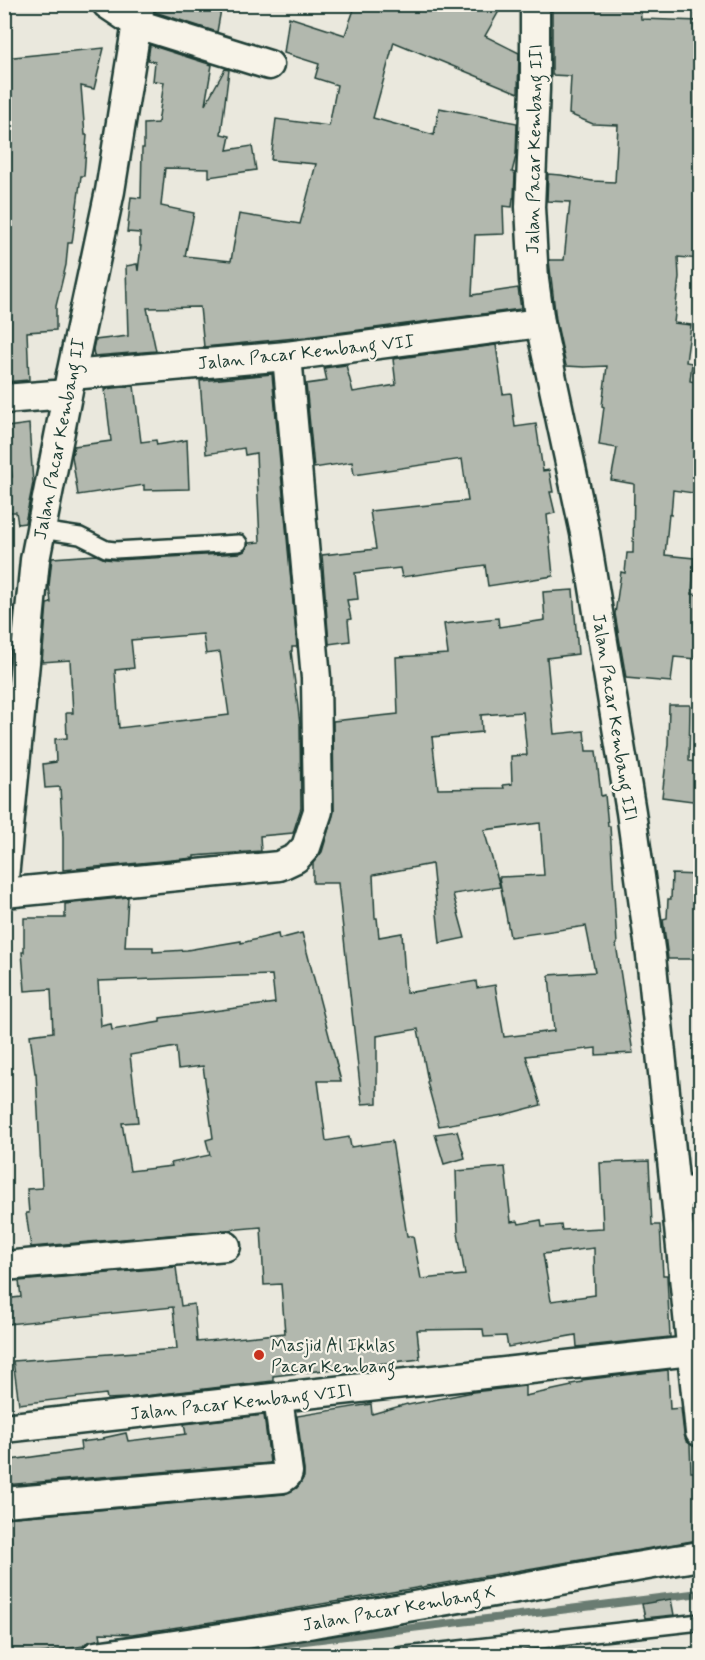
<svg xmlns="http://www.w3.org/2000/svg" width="705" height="1660" viewBox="0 0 705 1660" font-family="Mynerve,sans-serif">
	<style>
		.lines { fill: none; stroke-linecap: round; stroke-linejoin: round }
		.stream { stroke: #6a7c72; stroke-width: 8 }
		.building { fill: #b2b8ae; stroke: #1f3d34; stroke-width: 1.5; fill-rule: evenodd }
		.lane-casing { stroke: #1f3d34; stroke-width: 20 }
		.street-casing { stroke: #1f3d34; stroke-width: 33 }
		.lane { stroke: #f7f3e8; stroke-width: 15 }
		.street { stroke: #f7f3e8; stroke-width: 28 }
		.poi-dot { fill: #c8321e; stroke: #f7f3e8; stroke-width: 2 }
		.labels { text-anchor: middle; stroke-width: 4.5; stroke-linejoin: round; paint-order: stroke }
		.street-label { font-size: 18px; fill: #1f3d34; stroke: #f7f3e8 }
		.poi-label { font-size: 18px; fill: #1f3d34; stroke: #f7f3e8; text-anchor: start }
	</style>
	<rect width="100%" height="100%" fill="#eae8dd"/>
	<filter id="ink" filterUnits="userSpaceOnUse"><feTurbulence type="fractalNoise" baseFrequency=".0167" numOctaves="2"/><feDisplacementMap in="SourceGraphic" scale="12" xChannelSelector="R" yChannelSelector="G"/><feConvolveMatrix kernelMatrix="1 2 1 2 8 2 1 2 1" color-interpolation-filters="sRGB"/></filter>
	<g filter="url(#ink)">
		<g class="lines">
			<path class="stream" d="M247,1648l453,-55"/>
		</g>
		<g class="building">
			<path d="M156,4h66l-5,28 -62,-20z"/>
			<path d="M356,4h147l-18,32 34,17 -1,40 -124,-51 -21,76 61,17 5,-27 78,15 -1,33 -4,16 3,1 -1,25h-1l-1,9 -9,-1 1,28 -29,1 -3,60 46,-7 3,21 -215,28 -102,10 -4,-40 -53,1 9,43 -62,5 -1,-7 2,-9 33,-4 -2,-70 11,-2 1,7 3,-25h-1v-13l-13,-1 4,-35 10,1 1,-50h2v-24l14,-1 6,-41 -11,-1 2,-19 -7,-2 2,-15 62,20 -7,40 20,-36 4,1 -8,64 9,2 -3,14 25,-4 4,24 -47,7v-8l-44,-1 -4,38 33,7 -9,43 46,5 8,-47 61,10 16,-60 -45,-4 5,-41 53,7 8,-41 -22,-7 4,-14 -35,-11 5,-36 56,18z"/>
			<path d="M552,4h69v4h19l1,11 59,2 -1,210h1v28l-22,-2 1,20 -5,46 17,2 -5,37 6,1 -2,18 10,2v111l-27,-4 -2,25 -2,-1 -4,41 29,3 -2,36 8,1v24l-3,40 -23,-2 -3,25 -45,-4 -11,-64 6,-42 4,1 2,-20h6l1,-69 -23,-4 6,-32 -18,-3 5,-38 -2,-1 5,-40 -23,1 -18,-1 -10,-46 -7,-60h15l6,-58 -23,-1 1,-27 13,1 31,6 23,1 3,-57 -25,-1 -24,-10 2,-38 -19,-1z"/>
			<path d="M104,48l-10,41 -13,-3 4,49h2l-3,41h-3l-9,67h-4l-2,22 -10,41v24l-29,2 2,48 -25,2v-324z"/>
			<path d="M496,345l7,49 8,-1 4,34 21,-3 7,47 6,-1 4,22h-3l5,21 -8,2 6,61 -65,10 -3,-21 -83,12 -2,-9 -45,5 3,26 -11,1 4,19 -3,1 2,21 -21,3 -7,-89 54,-6 -6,-38 98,-10 -6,-42 -108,16 -2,-13 -38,6 -8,-84 21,-3 -3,-13 22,-3 7,27 43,-7 -3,-26z"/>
			<path d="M272,374l25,273h-5v4h-1l9,73 1,84 -8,25 -33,3 1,15 -67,5v2l-131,12v-32l-3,-51 -15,1 -2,-24 13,-2 -1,-23 12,-1 -1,-25h7l-3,-53 -28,2 5,-58 4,-1 -2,-17 3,-28 44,-3 9,4 11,1 124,-7 5,-2 4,-8 11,-1 -4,-89 -11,2 -1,-7 -38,6 -6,-73zM203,634l3,20 14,-2 9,63 -110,13 -4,-58 19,-2 -3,-28z"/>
			<path d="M134,386l7,56 15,-2 1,5 30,-5 2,49 -45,1v-5l-66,10 -6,-39 2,-10 37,-5 -6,-52z"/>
			<path d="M29,424l4,59 -8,40 -7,1 -2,-12h-12v-35h8l-5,-50z"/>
			<path d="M573,590l5,64 -31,4 7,76 30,-3 2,20h10l5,45 4,-1 3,31h2l7,118h-1l17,109 -37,2v-7l-70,8 15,49 -38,10 -64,11 -12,-44 1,-1 -10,-52 -41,7v67l-15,1 -24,-221h-25v-20l9,-11 12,-41 -1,-90 65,-7 -2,-57 52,-3 -4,-30 54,-6 1,9 46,-7 -2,-28zM523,712l4,43 -16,1 1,28 -9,1 1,3 -66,1 -6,-52 50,-5 -1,-17zM540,823l4,52 -45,2 11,60 76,-11 9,46 -46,3 5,56 -50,6 -9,-52 -18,3 -1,-7 -70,12 -4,-60 -23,4 -2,-19h-2l-2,-43 59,-11 8,79 25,-5 -12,-44 47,-7 -16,-57z"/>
			<path d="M14,606l-6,58 -4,1v-58z"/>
			<path d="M669,705h21l-1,56 11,2v39l-38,-5 6,-53z"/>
			<path d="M672,874l28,1v47h-5v37h-27l-5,-40 4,-1 1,-19h3z"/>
			<path d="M128,897l-3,50h28v5l34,-2 54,-9v2l37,-9 1,5 23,-6 39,148h-23l8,60 23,-4 2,10 41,-6 15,95h6l8,43 44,-4 -7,-42 -2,-62 49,-4 6,55 7,-1 1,3 22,-4 1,7 19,-2 1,5 41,-2 -3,-65 49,-2 3,64h8l3,50h4v1l3,61 -93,10 -1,-12 -68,12 -2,-11 -22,1 -1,-8 -66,1 3,29 -147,17v5l-146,17 -20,1 -1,-5 -87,10 -6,-43 164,-12 -4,-42 -165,17v-3l-4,1v-23l17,-2 -2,-16 157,-14 5,39 13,-2 3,38 88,-9 -4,-49 -17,1 -3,-58 -230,20 -5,-34h3l-2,-24 15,-1 -6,-115h-1l-5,-38 23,-3 -2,-43 -26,2 -3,-39h2v-34h41v-14zM272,975l3,28 -115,15v4l-48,8 -1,-6 -10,2 -3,-45zM176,1047l2,22 25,-3 10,72 -7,2 4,15 -39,8 1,3 -42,5 -8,-48 16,-1 -8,-67zM594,1248l1,47 -44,6 -8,-47z"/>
			<path d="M457,1131l8,27 -21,6 -9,-30z"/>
			<path d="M668,1370l2,39 11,-1 3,26 2,7 4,3 1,28h5l2,68 -453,77 -113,17 -32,-1 1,6 -15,4 -3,3 -56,10h-23v-138l281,-24 12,-6 7,-11v-7l-7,-54 74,-12 1,10 35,-10 1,1 65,-13 52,-6v10l47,-10 -1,-2 11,-2v-2z"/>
			<path d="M264,1415l6,48 -266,22v-24l77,-11 -1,-8 24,-3 -1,-1 23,-5 2,8 58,-7 -2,-10z"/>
			<path d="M671,1599l3,16 -29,3 -3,-14z"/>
		</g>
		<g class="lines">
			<g class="lane-casing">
				<g id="lane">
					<path d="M41,530l39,6 26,13 9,1 124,-7"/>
					<path d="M397,1656l303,-34"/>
				</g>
			</g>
			<g class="street-casing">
				<g id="street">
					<path d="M107,4l30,20 132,41"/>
					<path d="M535,4v85l-5,118 4,73 6,43 45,210 46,279 20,144 49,476"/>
					<path d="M71,375l216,-19 253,-33"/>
					<path d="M4,399l63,-5"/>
					<path d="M4,878l31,-318 36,-185 39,-184 30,-187"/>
					<path d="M4,893l275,-27 17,-8 10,-11 12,-36 -2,-133 -29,-322"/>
					<path d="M675,1189l25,5"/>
					<path d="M4,1266l222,-20"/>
					<path d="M4,1428l687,-77"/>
					<path d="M4,1502l279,-24 4,-3 1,-3 -10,-74"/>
					<path d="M96,1656c203,-27 403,-66 604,-100"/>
				</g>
			</g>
			<use href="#lane" class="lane"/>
			<use href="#street" class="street"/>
		</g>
	</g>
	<circle class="poi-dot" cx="259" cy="1355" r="6"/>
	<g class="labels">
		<g class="street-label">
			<text transform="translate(534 149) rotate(-89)" y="6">Jalan Pacar Kembang III</text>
			<text transform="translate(306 352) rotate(-6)" y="6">Jalan Pacar Kembang VII</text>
			<text transform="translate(59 439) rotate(-79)" y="6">Jalan Pacar Kembang II</text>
			<text transform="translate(615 717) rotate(81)" y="6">Jalan Pacar Kembang III</text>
			<text transform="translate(241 1402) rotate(-6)" y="6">Jalan Pacar Kembang VIII</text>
			<text transform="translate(399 1608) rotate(-10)" y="6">Jalan Pacar Kembang X</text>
		</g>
		<g class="poi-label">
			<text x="271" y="1351">Masjid Al Ikhlas<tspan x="271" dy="21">Pacar Kembang</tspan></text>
		</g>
	</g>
	<rect width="705" height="1660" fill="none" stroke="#f7f3e8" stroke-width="24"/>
	<rect x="12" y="12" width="681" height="1636" fill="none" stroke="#1f3d34" stroke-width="2" filter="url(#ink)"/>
</svg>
